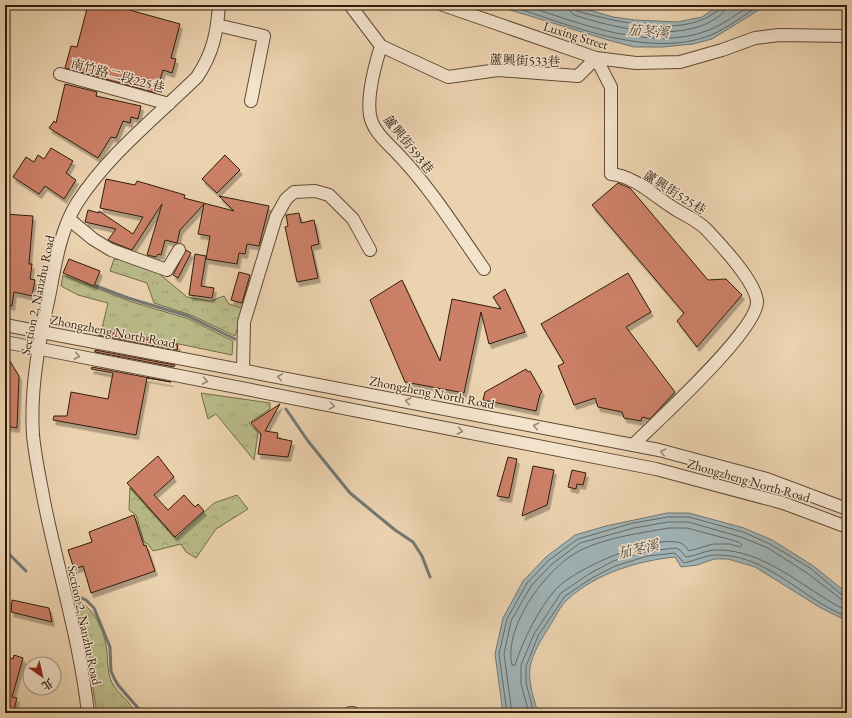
<svg xmlns="http://www.w3.org/2000/svg" width="852" height="718" viewBox="0 0 852 718" font-family="'EB Garamond','Noto Serif TC',serif">
	<style>
		.grass { fill: url(#grass-tufts); stroke: #746c4a }
		.forest { fill: url(#forest-crowns); stroke: #746c4a }
		.water { fill: #9fb4b8; stroke: #727873 }
		.lines { fill: none; stroke-linecap: round; stroke-linejoin: round }
		.shore { stroke: #676862; stroke-width: 1 }
		.stream { stroke: #727873; stroke-width: 3 }
		.building { fill: #cc8068; stroke: #2f1d0b; filter: url(#shadow) }
		.minor-casing { stroke: #5e4a34; stroke-width: 14 }
		.minor { stroke: #f3e2cc; stroke-width: 12 }
		.oneway { stroke: #9b8975 }
		.labels { text-anchor: middle; stroke-width: 3; stroke-linejoin: round; paint-order: stroke }
		.street-label { font-size: 13px; fill: #2f1d0b; stroke: #f3e2cc }
		.water-label { font-size: 14px; font-style: italic; fill: #514a3f; stroke: #f3e2cc }
	</style>
	<defs>
		<pattern id="grass-tufts" width="24" height="20" patternUnits="userSpaceOnUse"><rect width="24" height="20" fill="#babc8a"/><path d="M3 7l-1-3M5 7V3M7 7l1-3M15 17l-1-3M17 17v-4M19 17l1-3" fill="none" stroke="#a0a176"/></pattern>
		<pattern id="forest-crowns" width="20" height="18" patternUnits="userSpaceOnUse"><rect width="20" height="18" fill="#babc8a"/><path d="M2 6a3 3 0 1 1 6 0M12 15a3 3 0 1 1 6 0" fill="none" stroke="#a0a176"/></pattern>
		<filter id="shadow"><feDropShadow dx="2.5" dy="4.5" stdDeviation="0" flood-color="#0004"/></filter>
	</defs>
	<rect width="100%" height="100%" fill="#ecd3b0"/>
	<filter id="stains"><feTurbulence type="fractalNoise" baseFrequency=".005" numOctaves="4"/><feColorMatrix values="0 0 0 0 .2 0 0 0 0 .09 0 0 0 0 .02 0 0 0 .5 -.17"/></filter>
	<radialGradient id="worn" r=".72"><stop offset=".6" stop-color="#630" stop-opacity="0"/><stop offset="1" stop-color="#630" stop-opacity=".3"/></radialGradient>
	<g class="grass">
		<path d="M63,275l66,26 60,18 44,22 -1,14 -130,-27 6,-25 -30,-8 -17,-9z"/>
		<path d="M201,393l69,10v6l-21,14 9,10 -4,27 -38,-46 -8,5z"/>
		<path d="M74,600c20,5 30,30 33,51 1,11 0,25 7,35 6,10 17,15 20,27h-37l-8,-48z"/>
	</g>
	<g class="forest">
		<path d="M114,259l16,2 26,10 31,26 23,4 14,-5 5,8 15,5 -9,27 -44,-21 -37,-12 -7,-20 -37,-12z"/>
		<path d="M130,488l46,51 38,-36 23,-8 11,14 -32,20 -20,29 -10,-6 -5,-8 -28,7 -5,-7 -4,-2 -8,-27 -7,-5z"/>
	</g>
	<g class="water">
		<path d="M494,5h78l41,12 22,3 42,2 25,-5 17,-12h48l-55,34 -19,5 -31,3h-28l-26,-7z"/>
		<path d="M667,513h22l55,15 28,12 40,25 35,28v28l-26,-13 -66,-41 -27,-8h-14l-17,6 -16,2 -6,-10c-38,4 -78,16 -107,42 -8,7 -13,19 -19,28 -7,11 -17,27 -19,41 -2,15 4,31 8,45h-35l-8,-59 8,-36 20,-37 23,-24 29,-22 31,-9z"/>
	</g>
	<g class="lines">
		<g class="shore">
			<path d="M508,5c59,19 141,55 203,30 17,-7 33,-20 49,-30"/>
			<path d="M524,5c55,18 127,48 185,25 15,-6 28,-16 42,-25"/>
			<path d="M569,5l1,6 4,4c40,13 104,28 141,4 6,-4 10,-7 11,-14"/>
			<path d="M574,5l3,6c35,10 101,26 134,4 4,-3 9,-4 10,-10"/>
			<path d="M669,528h18l52,14 3,3 -2,2 -10,-3h-17l-24,7c-3,-4 -6,-8 -12,-9 -29,-5 -101,26 -121,47 -17,19 -33,51 -41,76h-3c-9,-39 36,-100 71,-116 26,-12 58,-16 86,-21z"/>
			<path d="M507,713l-8,-59 8,-35 20,-36 22,-23 29,-21 55,-16 35,-6h21l54,15 27,12 40,24 32,27 5,1"/>
			<path d="M512,713l-8,-59 7,-33 20,-35 21,-22 28,-21 54,-15 34,-6h20l53,15 27,11 39,25 34,26 6,2"/>
			<path d="M529,713l-8,-29v-19l13,-31 27,-41 28,-19 24,-13 34,-10 29,-3 4,2 6,7c10,-1 20,-7 30,-7 49,-1 89,40 131,61"/>
			<path d="M534,713l-8,-30v-17l12,-30 27,-40 27,-18 23,-12 33,-10 27,-3 9,10c10,-2 22,-8 32,-8 41,-1 73,29 106,49 8,5 17,9 25,13"/>
		</g>
		<g class="stream">
			<path d="M96,286l32,12 60,18 47,23"/>
			<path d="M286,409l22,32 42,52 45,37 18,12 9,14 8,21"/>
			<path d="M5,550l21,21"/>
			<path d="M75,595l11,5 8,8 16,39 1,24 3,7 4,7 20,23 1,5"/>
		</g>
	</g>
	<g class="building">
		<path d="M88,5h27v1l65,18 -9,34 5,1 -4,14 -9,-3 -7,23 -91,-25 6,-22 6,1z"/>
		<path d="M65,84l32,8 -1,4 45,10 -3,13 -7,-2 -1,6 -7,-2 -7,17 -5,-1 -13,21 -49,-30 5,-7 2,2z"/>
		<path d="M51,148l22,13 -7,12 10,7 -12,19 -19,-13 -6,8 -26,-17 13,-20 8,5 4,-7 6,4z"/>
		<path d="M225,155l15,15 -23,23 -15,-14z"/>
		<path d="M106,179l29,6 2,-4 48,14 -1,3 50,13 -15,-15 50,10 -10,40 -12,-2 -2,10 -6,-1 -2,11 -31,-5 4,-23 -12,-2 6,-30 -24,26 -3,13 -12,-3 -4,15 -3,-1 -2,3 -9,-2 15,-51 -30,46 -18,-7 -6,-3 8,-11 -31,-7 3,-12 11,3v-2l34,23 10,-17 -43,-9z"/>
		<path d="M618,183l12,5 78,92 18,-1 16,16 -45,52 -20,-26 7,-8 -92,-108z"/>
		<path d="M299,213l2,10 13,-3 5,24 -8,2 7,32 -21,4 -12,-55 3,-1 -2,-11z"/>
		<path d="M5,214l28,2 -4,48h3l-2,15 5,1 -3,16 -18,-4 -2,14 -7,-2v-33h2l3,-19 -5,-1z"/>
		<path d="M186,250l5,3 -13,25 -5,-3z"/>
		<path d="M195,254l11,2 -5,30 13,2 -2,10 -23,-3z"/>
		<path d="M69,259l31,12 -6,15 -31,-13z"/>
		<path d="M239,272l11,3 -8,28 -11,-3z"/>
		<path d="M628,273l23,39 -25,15 49,65 -25,27 -8,-2 -1,4 -17,-3 -2,-6 -24,-5 -3,-9 -21,7 -16,-39 6,-3 -23,-39z"/>
		<path d="M402,280l38,81 12,-62 49,10 -8,-12 12,-8 20,43 -36,12 -8,-32 -17,81 -59,-11 -35,-82z"/>
		<path d="M99,330l79,15 -1,5 -79,-15z"/>
		<path d="M95,350l80,15 -1,2 -79,-15z"/>
		<path d="M5,353l14,23 -2,52 -12,-2z"/>
		<path d="M92,367l79,15 -24,-4 -11,57 -83,-15 1,-4h13l4,-24 37,7 5,-26 -22,-4z"/>
		<path d="M526,369l2,3 2,-1 12,21 -2,2 -4,17 -53,-11 2,-8z"/>
		<path d="M280,404l-15,27 13,2 -1,5 15,3 -4,16 -30,-3 3,-20 -10,-11z"/>
		<path d="M158,456l16,21 -20,18 14,15 16,-15 11,12 3,-3 6,7 -29,26 -48,-54z"/>
		<path d="M508,457l9,2 -8,39 -12,-2z"/>
		<path d="M533,466l21,4 -7,35 -25,11z"/>
		<path d="M572,470l14,3 -3,12 -6,-1 -1,5 -8,-2z"/>
		<path d="M134,515l10,31 2,-1 9,26 -64,22 -8,-27 -9,3 -6,-19 24,-8 -3,-10z"/>
		<path d="M12,600l37,8 3,14 -41,-10z"/>
		<path d="M14,655l9,3 -11,39 5,1 -4,15h-8v-57l8,3z"/>
	</g>
	<g class="lines">
		<g class="minor-casing">
			<g id="minor">
				<path d="M350,5l31,41 67,31 50,-7 80,6 18,-18 15,29v87c23,2 42,21 61,33 13,9 23,11 35,23 14,15 48,51 50,71 2,28 -101,121 -124,144"/>
				<path d="M443,5l153,53 40,5 44,-1 42,-12 33,-12 24,-3 68,1"/>
				<path d="M217,25l47,11 -13,65"/>
				<path d="M381,46c-6,19 -14,50 -11,69 2,15 17,28 26,37 34,35 60,77 88,117"/>
				<path d="M60,74l109,30"/>
				<path d="M70,220l23,19 18,11 56,20 12,-20"/>
				<path d="M5,325l654,125 108,29 80,30"/>
				<path d="M5,342l651,127 127,34 64,24"/>
				<path d="M243,370l1,-48 32,-105 10,-18 8,-7 21,-1 14,4 24,24 17,31"/>
				<path d="M88,713c-8,-72 -30,-142 -44,-212 -4,-22 -9,-44 -11,-66 -3,-47 6,-93 16,-138 6,-31 11,-67 28,-94 31,-48 79,-86 120,-126 16,-24 20,-44 22,-72"/>
				<path d="M350,713h3"/>
			</g>
		</g>
		<use href="#minor" class="minor"/>
	</g>
	<defs><path id="oneway-chevron" d="M-2-3.5L2.5 0L-2 3.5" fill="none" stroke-width="1.6" stroke-linecap="round" stroke-linejoin="round"/></defs>
	<g class="oneway">
		<use href="#oneway-chevron" transform="translate(77 356) rotate(11)"/>
		<use href="#oneway-chevron" transform="translate(280 377) rotate(-169)"/>
		<use href="#oneway-chevron" transform="translate(205 381) rotate(11)"/>
		<use href="#oneway-chevron" transform="translate(408 401) rotate(-169)"/>
		<use href="#oneway-chevron" transform="translate(332 406) rotate(11)"/>
		<use href="#oneway-chevron" transform="translate(536 426) rotate(-169)"/>
		<use href="#oneway-chevron" transform="translate(460 431) rotate(11)"/>
		<use href="#oneway-chevron" transform="translate(663 452) rotate(-167)"/>
	</g>
	<g class="labels">
		<g class="street-label">
			<text transform="translate(576 35) rotate(17)" y="5">Luxing Street</text>
			<text transform="translate(525 60) rotate(2)" y="5">蘆興街533巷</text>
			<text transform="translate(118 75) rotate(15)" y="5">南竹路二段225巷</text>
			<text transform="translate(409 144) rotate(51)" y="5">蘆興街593巷</text>
			<text transform="translate(675 192) rotate(32)" y="5">蘆興街525巷</text>
			<text transform="translate(37 295) rotate(-78)" y="5">Section 2, Nanzhu Road</text>
			<text transform="translate(113 331) rotate(11)" y="5">Zhongzheng North Road</text>
			<text transform="translate(432 392) rotate(11)" y="5">Zhongzheng North Road</text>
			<text transform="translate(749 480) rotate(16)" y="5">Zhongzheng North Road</text>
			<text transform="translate(85 625) rotate(78)" y="5">Section 2, Nanzhu Road</text>
		</g>
		<g class="water-label">
			<text transform="translate(648 31) rotate(4)" y="5">茄苳溪</text>
			<text transform="translate(638 549) rotate(-13)" y="5">茄苳溪</text>
		</g>
	</g>
	<rect width="852" height="718" fill="none" stroke="#ecd3b0" stroke-width="20"/>
	<rect x="6" y="6" width="840" height="706" fill="none" stroke="#2f1d0b" stroke-width="2"/>
	<rect x="10" y="10" width="832" height="698" fill="none" stroke="#2f1d0b"/>
	<g transform="translate(42 676) rotate(146)"><circle r="19" fill="#f3e2cc" stroke="#a5937f"/>
	<path d="M0-3L7 15L0 10L-7 15Z" fill="#8f2418"/>
	<text y="-6" font-size="11" font-weight="bold" text-anchor="middle" fill="#2f1d0b">北</text>
	</g>
	<rect width="100%" height="100%" filter="url(#stains)"/>
	<rect width="100%" height="100%" fill="url(#worn)"/>
</svg>
